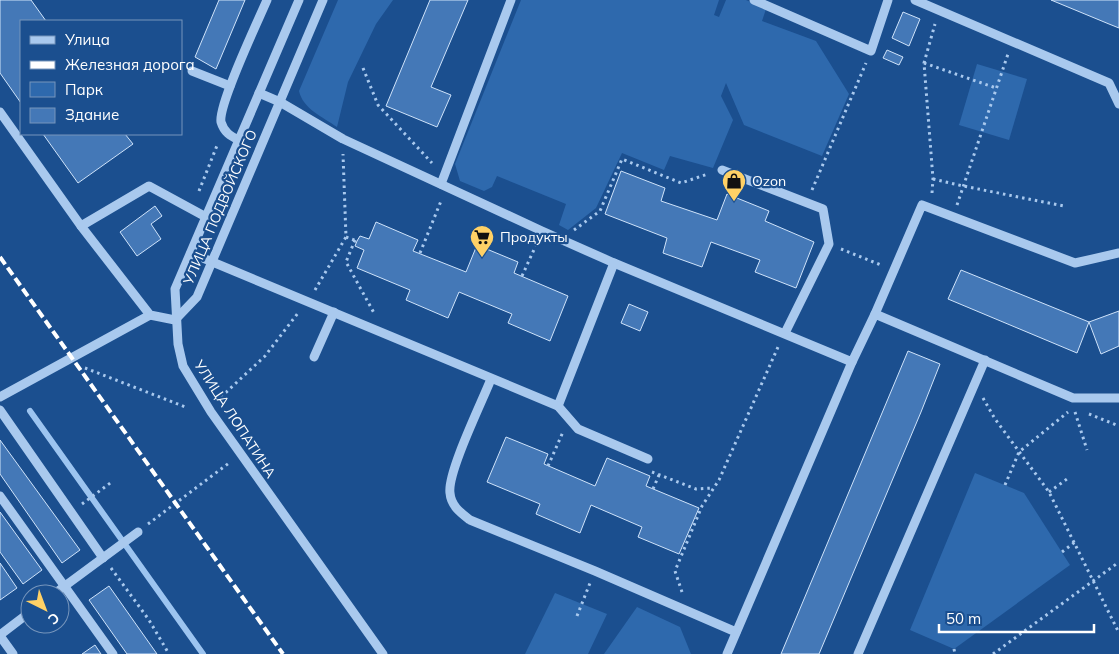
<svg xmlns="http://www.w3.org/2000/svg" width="1119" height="654" viewBox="0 0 1119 654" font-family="Mulish,sans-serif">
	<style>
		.green { fill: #2e69ad }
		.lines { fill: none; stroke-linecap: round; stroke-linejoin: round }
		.stream { stroke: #9cc4f0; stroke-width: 6 }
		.building { fill: #4478b7; stroke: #cfe3fa }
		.path { stroke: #a9c9ee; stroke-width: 3; stroke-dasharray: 2.5 4; stroke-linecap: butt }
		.minor { stroke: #a9c9ee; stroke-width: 9 }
		.rail { stroke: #fff; stroke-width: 4; stroke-dasharray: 9 4; stroke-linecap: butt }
		.labels { text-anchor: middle; stroke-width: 4.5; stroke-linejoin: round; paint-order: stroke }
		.poi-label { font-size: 14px; fill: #fff; stroke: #1b4f8f; text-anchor: start }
		.street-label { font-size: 14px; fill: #fff; stroke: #1b4f8f }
	</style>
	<rect width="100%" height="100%" fill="#1b4f8f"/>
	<g class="green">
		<path d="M338,0h55l-17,24 -28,58 -11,45c-14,-10 -34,-18 -38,-36z"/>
		<path d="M521,0h198l-5,15 5,2 7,-17h20l20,9 -4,12 54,20 33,53 -27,62 -78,-31 -18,-42 -5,13 12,24 -20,48 -43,-12 -6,14 -42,-17 -26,55 -28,22 -9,-5 7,-21 -69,-28 -5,11 -8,4 -24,-10 -5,-17z"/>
		<path d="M977,64l50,15 -18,61 -50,-15z"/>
		<path d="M975,473l49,20 46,72 -116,84 -44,-19z"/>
		<path d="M555,593l52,21 -19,40h-63z"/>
		<path d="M637,607l43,20 11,27h-87z"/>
	</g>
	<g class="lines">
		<path class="stream" d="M30,411l173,243"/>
	</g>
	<g class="building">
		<path d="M0,0h31l15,21h-25v82l-21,-30z"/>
		<path d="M219,0h26l-29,69 -21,-12z"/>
		<path d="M430,0h38l-37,87 20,8 -14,32 -51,-21z"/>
		<path d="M1051,0h68v28l-10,-4z"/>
		<path d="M903,12l17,7 -11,27 -17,-8z"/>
		<path d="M887,50l16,7 -4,8 -16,-7z"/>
		<path d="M43,134h82l8,10 -55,39z"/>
		<path d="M621,171l44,17 -4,13 56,19 10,-26 42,17 -4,10 49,21 -18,46 -41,-16 5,-12 -49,-18 -9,25 -39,-14 4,-15 -62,-24z"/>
		<path d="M155,206l7,10 -11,8 10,15 -24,17 -17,-24z"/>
		<path d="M376,222l42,18 -5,11 53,21 11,-27 41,17 -4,11 54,23 -18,45 -42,-18 4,-9 -53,-22 -11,26 -42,-18 4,-10 -53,-22 7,-18 -9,-4 2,-5 3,-5 9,3z"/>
		<path d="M961,270l128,52 -12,31 -129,-54z"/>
		<path d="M629,304l19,8 -8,19 -19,-8z"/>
		<path d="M1119,311v35l-18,8 -12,-32z"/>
		<path d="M908,351l32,13 -19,48 -102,242h-38z"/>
		<path d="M506,437l42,17 -4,10 51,22 12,-28 43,18 -4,10 53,22 -20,46 -41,-17 4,-10 -51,-22 -11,28 -44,-19 4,-10 -53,-22z"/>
		<path d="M0,440l80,110 -18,13 -62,-89z"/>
		<path d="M0,512l42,58 -19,14 -23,-32z"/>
		<path d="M0,563l17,25 -17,12z"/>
		<path d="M109,586l48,68h-30l-38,-54z"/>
		<path d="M95,645l6,9h-19z"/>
	</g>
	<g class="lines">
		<g class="path">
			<path d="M924,63l72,25"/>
			<path d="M363,68l15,37 54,58"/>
			<path d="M933,179l30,7 101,20"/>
			<path d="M812,190l54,-127"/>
			<path d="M199,191l19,-48"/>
			<path d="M932,193l1,-14 -9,-116 11,-39"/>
			<path d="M957,205l51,-151"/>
			<path d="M574,230l26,-19 22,-52 59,24 27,-9"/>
			<path d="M346,237l11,4"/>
			<path d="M355,240l-9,22 28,51"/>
			<path d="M841,249l40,16"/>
			<path d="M420,253l21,-52"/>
			<path d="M522,276l15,-33"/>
			<path d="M315,290l31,-53 -3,-83"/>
			<path d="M85,368l103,40"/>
			<path d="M221,397l44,-41 33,-43"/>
			<path d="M983,398l12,21 54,73 70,141"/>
			<path d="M1075,412l12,38"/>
			<path d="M1089,414l30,12"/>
			<path d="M548,466l15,-34"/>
			<path d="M652,472l44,17 17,-1"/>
			<path d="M1005,485l14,-33 49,-40"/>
			<path d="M653,489l6,-14"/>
			<path d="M1049,492l18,-13"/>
			<path d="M82,504l31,-23"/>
			<path d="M148,524l81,-61"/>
			<path d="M1062,552l13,-10"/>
			<path d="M111,568l38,52 20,34"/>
			<path d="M682,592l-7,-21 27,-65 17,-26 59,-133"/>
			<path d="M577,616l13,-33"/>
			<path d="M954,649l1,5"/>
			<path d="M993,654l126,-92"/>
		</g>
		<g class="minor">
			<path d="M299,0l-124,289 3,55 5,22 28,46 172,242"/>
			<path d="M754,0l117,51 17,-51"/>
			<path d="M915,0l194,83 10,21"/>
			<path d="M192,71l38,15"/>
			<path d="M259,93l21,9 63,37 199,92 72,32 238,99 23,-48 198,84h46"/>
			<path d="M0,112l81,114 69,89 25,5"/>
			<path d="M239,140c-9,-4 -15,-8 -18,-18 -3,-17 37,-101 46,-122"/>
			<path d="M722,170l101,39 6,35 -44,89"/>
			<path d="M441,184l70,-184"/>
			<path d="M81,226l68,-40 57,31"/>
			<path d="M191,253l367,153 56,-143"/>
			<path d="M875,314l47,-109 153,58 44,-10"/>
			<path d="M175,320l22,-23 126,-297"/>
			<path d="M314,357l20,-45"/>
			<path d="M491,379c-9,23 -44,94 -41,114 1,13 11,20 20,27l125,51 141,61"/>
			<path d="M0,397l150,-82"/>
			<path d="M558,406l20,23 70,30"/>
			<path d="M0,410l103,148"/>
			<path d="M0,496l113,158"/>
			<path d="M54,594l84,-62"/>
			<path d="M0,635l30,-23"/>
			<path d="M0,636l13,18"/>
			<path d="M727,654l125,-292"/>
			<path d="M858,654l127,-294"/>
		</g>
		<path class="rail" d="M0,257l283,397"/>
	</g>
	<defs>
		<g id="shop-pin" transform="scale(1.25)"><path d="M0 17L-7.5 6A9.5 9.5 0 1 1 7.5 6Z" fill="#ffd166" stroke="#1b4f8f"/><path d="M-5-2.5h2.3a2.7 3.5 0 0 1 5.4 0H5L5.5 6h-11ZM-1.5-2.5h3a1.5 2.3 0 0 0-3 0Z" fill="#111"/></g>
		<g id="supermarket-pin" transform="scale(1.25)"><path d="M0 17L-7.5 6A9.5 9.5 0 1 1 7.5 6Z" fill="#ffd166" stroke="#1b4f8f"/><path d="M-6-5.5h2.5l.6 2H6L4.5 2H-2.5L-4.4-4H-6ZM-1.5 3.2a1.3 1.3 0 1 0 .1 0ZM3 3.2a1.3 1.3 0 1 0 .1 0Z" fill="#111"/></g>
	</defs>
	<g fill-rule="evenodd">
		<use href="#shop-pin" x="734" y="181"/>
		<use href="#supermarket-pin" x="482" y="237"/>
	</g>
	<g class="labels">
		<g class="poi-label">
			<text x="752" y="186">Ozon</text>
			<text x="500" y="242">Продукты</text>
		</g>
		<g class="street-label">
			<text transform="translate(220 207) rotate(-67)" y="5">УЛИЦА ПОДВОЙСКОГО</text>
			<text transform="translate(235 419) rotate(57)" y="5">УЛИЦА ЛОПАТИНА</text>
		</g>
	</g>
	<rect x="20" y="20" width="162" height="115" fill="#1b4f8f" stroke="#7695bc"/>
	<rect x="30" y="36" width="25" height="8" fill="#a9c9ee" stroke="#7695bc"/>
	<text x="65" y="45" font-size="15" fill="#ffffff">Улица</text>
	<rect x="30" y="61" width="25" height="8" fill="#ffffff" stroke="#7695bc"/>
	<text x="65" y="70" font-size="15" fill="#ffffff">Железная дорога</text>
	<rect x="30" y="82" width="25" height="15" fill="#2e69ad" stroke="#7695bc"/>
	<text x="65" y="95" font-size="15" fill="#ffffff">Парк</text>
	<rect x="30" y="108" width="25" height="15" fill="#4478b7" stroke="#7695bc"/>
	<text x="65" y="120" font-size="15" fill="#ffffff">Здание</text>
	<g transform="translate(45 609) rotate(138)"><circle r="24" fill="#1b4f8f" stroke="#7695bc"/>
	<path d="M0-4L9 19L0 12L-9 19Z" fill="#ffd166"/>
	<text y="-8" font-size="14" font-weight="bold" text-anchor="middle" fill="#ffffff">С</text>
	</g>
	<path d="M939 624v8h155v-8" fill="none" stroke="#ffffff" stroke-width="2.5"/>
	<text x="946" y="624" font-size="15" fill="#ffffff" stroke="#1b4f8f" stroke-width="4" paint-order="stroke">50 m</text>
</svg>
